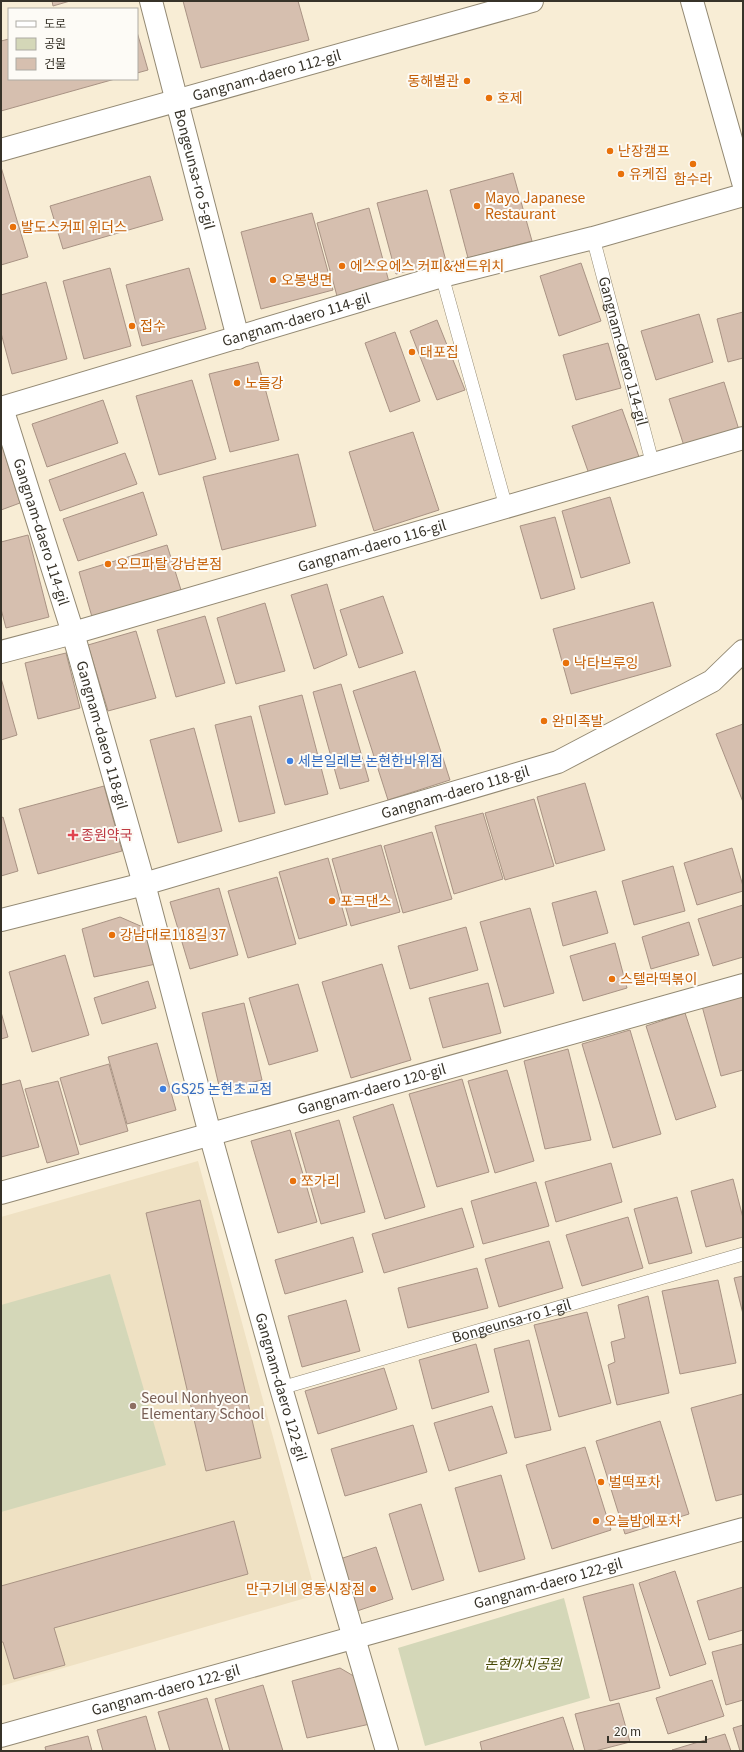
<svg xmlns="http://www.w3.org/2000/svg" width="744" height="1752" viewBox="0 0 744 1752" font-family="Georgia,'Noto Sans KR',serif">
	<style>
		.built { fill: #efe1c3 }
		.green { fill: #d4d7b8 }
		.building { fill: #d6bfaf; stroke: #a99384 }
		.lines { fill: none; stroke-linecap: round; stroke-linejoin: round }
		.lane-casing { stroke: #938973; stroke-width: 14 }
		.street-casing { stroke: #938973; stroke-width: 24 }
		.lane { stroke: #fff; stroke-width: 13 }
		.street { stroke: #fff; stroke-width: 22 }
		.food-dot { fill: #e8710a; stroke: #fdfbf6; stroke-width: 1.5 }
		.shop-dot { fill: #3f7fe0; stroke: #fdfbf6; stroke-width: 1.5 }
		.health-dot { fill: #e0444e; stroke: #fdfbf6; stroke-width: 1.5 }
		.education-dot { fill: #8d6e63; stroke: #fdfbf6; stroke-width: 1.5 }
		.labels { text-anchor: middle; stroke-width: 4; stroke-linejoin: round; paint-order: stroke }
		.street-label { font-size: 14px; fill: #373329; stroke: #fdfbf6 }
		.food-label { font-size: 14px; fill: #c56008; stroke: #fdfbf6; text-anchor: start }
		.shop-label { font-size: 14px; fill: #366cbe; stroke: #fdfbf6; text-anchor: start }
		.health-label { font-size: 14px; fill: #be3a42; stroke: #fdfbf6; text-anchor: start }
		.education-label { font-size: 14px; fill: #785e54; stroke: #fdfbf6; text-anchor: start }
		.park-label { font-size: 14px; font-style: italic; fill: #464804; stroke: #fdfbf6 }
	</style>
	<rect width="100%" height="100%" fill="#f8edd5"/>
	<path class="built" d="M198,1161l118,434 -315,91v-469z"/>
	<g class="green">
		<path d="M110,1274l56,191 -165,47v-207z"/>
		<path d="M564,1598l26,100 -165,48 -27,-98z"/>
	</g>
	<g class="building">
		<path d="M52,1h18l-17,5z"/>
		<path d="M183,1h115l11,39 -108,28z"/>
		<path d="M137,32l11,38 -11,3z"/>
		<path d="M9,39v40h106l-114,32v-70z"/>
		<path d="M1,167l27,90 -27,8z"/>
		<path d="M513,173l19,68 -64,17 -18,-68z"/>
		<path d="M150,176l13,44 -100,29 -13,-43z"/>
		<path d="M427,190l19,71 -50,13 -19,-71z"/>
		<path d="M369,208l20,74 -52,14 -20,-73z"/>
		<path d="M312,213l21,77 -72,19 -20,-77z"/>
		<path d="M581,263l20,58 -42,15 -19,-60z"/>
		<path d="M110,268l21,78 -47,13 -21,-78z"/>
		<path d="M189,268l17,61 -64,17 -16,-61z"/>
		<path d="M46,282l21,77 -55,15 -11,-41v-38z"/>
		<path d="M743,312v46l-15,4 -11,-43z"/>
		<path d="M699,314l14,48 -57,18 -15,-49z"/>
		<path d="M437,320l28,70 -28,10 -27,-69z"/>
		<path d="M395,332l25,69 -30,11 -25,-69z"/>
		<path d="M608,343l13,45 -45,12 -13,-45z"/>
		<path d="M258,362l21,78 -49,12 -21,-78z"/>
		<path d="M192,380l24,79 -57,16 -23,-79z"/>
		<path d="M724,382l15,48 -55,16 -15,-47z"/>
		<path d="M103,400l15,43 -71,24 -15,-43z"/>
		<path d="M622,409l17,48 -50,17 -17,-48z"/>
		<path d="M413,432l26,78 -65,21 -25,-79z"/>
		<path d="M1,442l19,61 -19,7z"/>
		<path d="M125,453l12,31 -77,27 -11,-31z"/>
		<path d="M298,454l18,72 -94,24 -19,-73z"/>
		<path d="M143,492l14,43 -79,26 -15,-42z"/>
		<path d="M610,497l20,66 -49,15 -19,-67z"/>
		<path d="M555,517l20,72 -34,10 -21,-73z"/>
		<path d="M28,535l21,82 -43,11 -5,-19v-67z"/>
		<path d="M167,545l14,45 -89,27 -13,-45z"/>
		<path d="M327,584l20,71 -33,14 -23,-74z"/>
		<path d="M383,596l20,57 -44,15 -19,-58z"/>
		<path d="M653,602l18,64 -100,28 -18,-65z"/>
		<path d="M265,603l20,68 -49,13 -19,-66z"/>
		<path d="M205,616l20,67 -49,14 -19,-67z"/>
		<path d="M136,631l20,67 -48,13 -20,-66z"/>
		<path d="M66,653l14,55 -42,11 -13,-56z"/>
		<path d="M415,671l35,109 -62,20 -35,-109z"/>
		<path d="M1,678l16,57 -16,5z"/>
		<path d="M341,684l28,97 -29,8 -27,-97z"/>
		<path d="M302,695l26,99 -43,11 -26,-99z"/>
		<path d="M251,716l24,97 -36,9 -24,-97z"/>
		<path d="M743,724v78l-27,-68z"/>
		<path d="M194,728l28,103 -44,12 -28,-103z"/>
		<path d="M585,783l20,67 -49,14 -19,-67z"/>
		<path d="M104,786l18,65 -84,23 -19,-65z"/>
		<path d="M534,799l20,67 -49,14 -20,-67z"/>
		<path d="M483,813l20,66 -49,15 -19,-68z"/>
		<path d="M3,817l15,54 -17,5v-58z"/>
		<path d="M432,832l20,67 -49,14 -19,-67z"/>
		<path d="M381,845l19,67 -49,14 -19,-67z"/>
		<path d="M732,848l11,38v5l-46,14 -13,-42z"/>
		<path d="M328,858l19,67 -48,14 -20,-67z"/>
		<path d="M673,866l12,45 -51,14 -12,-44z"/>
		<path d="M277,877l19,67 -48,14 -20,-67z"/>
		<path d="M219,888l19,67 -48,14 -20,-67z"/>
		<path d="M596,891l12,42 -45,13 -11,-43z"/>
		<path d="M743,905v52l-30,9 -15,-47z"/>
		<path d="M530,908l24,85 -50,14 -24,-85z"/>
		<path d="M120,917l25,11 11,36 -62,13 -12,-48z"/>
		<path d="M689,922l10,33 -48,14 -9,-32z"/>
		<path d="M466,927l12,43 -68,19 -12,-43z"/>
		<path d="M615,943l12,45 -44,13 -13,-45z"/>
		<path d="M65,955l24,80 -57,17 -23,-80z"/>
		<path d="M382,964l29,96 -60,18 -29,-96z"/>
		<path d="M148,981l8,27 -54,16 -8,-26z"/>
		<path d="M488,983l13,50 -58,15 -14,-50z"/>
		<path d="M298,984l20,67 -49,14 -20,-67z"/>
		<path d="M743,994v76l-22,6 -19,-70z"/>
		<path d="M244,1003l18,77 -42,10 -18,-77z"/>
		<path d="M1,1012l7,25 -7,2z"/>
		<path d="M685,1013l31,94 -40,13 -30,-94z"/>
		<path d="M630,1030l31,104 -48,14 -31,-104z"/>
		<path d="M157,1043l19,67 -49,14 -19,-67z"/>
		<path d="M568,1049l23,91 -46,9 -21,-88z"/>
		<path d="M109,1064l19,67 -48,14 -20,-67z"/>
		<path d="M507,1070l27,91 -39,12 -27,-92z"/>
		<path d="M462,1079l27,93 -52,15 -28,-93z"/>
		<path d="M20,1080l19,67 -38,10v-72z"/>
		<path d="M58,1081l21,73 -32,9 -22,-74z"/>
		<path d="M393,1104l32,103 -40,12 -32,-102z"/>
		<path d="M339,1120l26,92 -44,12 -26,-91z"/>
		<path d="M290,1130l27,92 -39,11 -27,-92z"/>
		<path d="M611,1163l11,39 -66,20 -11,-40z"/>
		<path d="M733,1179l10,39v19l-37,10 -15,-56z"/>
		<path d="M536,1182l13,44 -66,18 -12,-43z"/>
		<path d="M677,1197l15,56 -43,11 -15,-55z"/>
		<path d="M200,1200l61,258 -55,13 -60,-258z"/>
		<path d="M462,1208l12,39 -90,26 -12,-39z"/>
		<path d="M628,1217l15,51 -61,18 -16,-51z"/>
		<path d="M353,1237l10,35 -78,22 -10,-34z"/>
		<path d="M549,1241l14,47 -64,19 -14,-48z"/>
		<path d="M477,1268l11,40 -80,20 -10,-40z"/>
		<path d="M743,1276v38l-9,-36z"/>
		<path d="M718,1280l18,83 -56,11 -18,-83z"/>
		<path d="M648,1296l21,97 -52,12 -9,-40 7,-3 -4,-20 14,-4 -7,-33z"/>
		<path d="M346,1300l14,51 -58,16 -14,-51z"/>
		<path d="M587,1312l24,91 -52,14 -25,-92z"/>
		<path d="M529,1340l22,90 -36,8 -21,-89z"/>
		<path d="M476,1344l13,48 -57,17 -13,-49z"/>
		<path d="M384,1368l13,41 -79,25 -13,-43z"/>
		<path d="M743,1394v100l-27,7 -25,-93z"/>
		<path d="M492,1406l15,47 -58,18 -15,-48z"/>
		<path d="M660,1421l29,93 -64,20 -29,-93z"/>
		<path d="M413,1425l14,47 -82,24 -14,-47z"/>
		<path d="M585,1447l26,83 -59,19 -26,-84z"/>
		<path d="M501,1475l24,84 -46,13 -24,-84z"/>
		<path d="M421,1504l23,76 -32,10 -23,-76z"/>
		<path d="M234,1521l14,53 -194,54 11,37 -51,14 -11,-37h-2v-56z"/>
		<path d="M376,1547l17,52 -39,13 -17,-52z"/>
		<path d="M675,1571l31,93 -36,12 -31,-93z"/>
		<path d="M633,1584l27,104 -50,13 -27,-104z"/>
		<path d="M743,1587v43l-34,10 -12,-39z"/>
		<path d="M743,1644v56l-17,5 -14,-53z"/>
		<path d="M340,1668l17,10 13,46 -63,14 -15,-57z"/>
		<path d="M712,1680l12,36 -56,18 -12,-36z"/>
		<path d="M263,1685l20,66h-53l-15,-52z"/>
		<path d="M207,1698l16,53h-53l-12,-39z"/>
		<path d="M619,1703l11,39 -35,9h-10l-10,-37z"/>
		<path d="M146,1716l10,35h-53l-6,-21z"/>
		<path d="M563,1717l11,34h-92l-2,-9z"/>
		<path d="M743,1725v26h-3l-7,-23z"/>
		<path d="M725,1734l6,17 -59,-1z"/>
		<path d="M88,1736l4,15h-46l-1,-4z"/>
	</g>
	<g class="lines">
		<g class="lane-casing">
			<g id="lane">
				<path id="s1" d="M593,238l60,227"/>
				<path d="M442,276l64,231"/>
				<path id="s2" d="M281,1388l462,-134"/>
			</g>
		</g>
		<g class="street-casing">
			<g id="street">
				<path id="s3" d="M151,1l87,337"/>
				<path d="M692,1l51,181"/>
				<path id="s4" d="M1,150l531,-149"/>
				<path id="s5" d="M1,408l441,-132 151,-38 150,-43"/>
				<path id="s6" d="M2,408l71,225 71,251 66,250 71,254 106,363"/>
				<path id="s7" d="M1,652l72,-19 670,-195"/>
				<path id="s8" d="M1,920l143,-36 414,-122 154,-81 31,-30"/>
				<path id="s9" d="M1,1193l742,-208"/>
				<path id="s10" d="M1,1736l742,-207"/>
			</g>
		</g>
		<use href="#lane" class="lane"/>
		<use href="#street" class="street"/>
	</g>
	<g class="food-dot">
		<circle cx="467" cy="81" r="4"/>
		<circle cx="489" cy="98" r="4"/>
		<circle cx="610" cy="151" r="4"/>
		<circle cx="693" cy="164" r="4"/>
		<circle cx="621" cy="174" r="4"/>
		<circle cx="477" cy="206" r="4"/>
		<circle cx="13" cy="227" r="4"/>
		<circle cx="342" cy="266" r="4"/>
		<circle cx="273" cy="280" r="4"/>
		<circle cx="132" cy="326" r="4"/>
		<circle cx="412" cy="352" r="4"/>
		<circle cx="237" cy="383" r="4"/>
		<circle cx="108" cy="564" r="4"/>
		<circle cx="566" cy="663" r="4"/>
		<circle cx="544" cy="721" r="4"/>
		<circle cx="332" cy="901" r="4"/>
		<circle cx="112" cy="935" r="4"/>
		<circle cx="612" cy="979" r="4"/>
		<circle cx="293" cy="1181" r="4"/>
		<circle cx="601" cy="1482" r="4"/>
		<circle cx="596" cy="1521" r="4"/>
		<circle cx="373" cy="1589" r="4"/>
	</g>
	<g class="shop-dot">
		<circle cx="290" cy="761" r="4"/>
		<circle cx="163" cy="1089" r="4"/>
	</g>
	<path class="health-dot" d="M71 829h4v4h4v4h-4v4h-4v-4h-4v-4h4z"/>
	<circle class="education-dot" cx="133" cy="1406" r="4"/>
	<g class="labels">
		<g class="street-label">
			<text dy="5" stroke="none"><textPath href="#s4" startOffset="276">Gangnam-daero 112-gil</textPath></text>
			<text dy="5" stroke="none"><textPath href="#s3" startOffset="174">Bongeunsa-ro 5-gil</textPath></text>
			<text dy="5" stroke="none"><textPath href="#s5" startOffset="308">Gangnam-daero 114-gil</textPath></text>
			<text dy="5" stroke="none"><textPath href="#s1" startOffset="117">Gangnam-daero 114-gil</textPath></text>
			<text dy="5" stroke="none"><textPath href="#s6" startOffset="130">Gangnam-daero 114-gil</textPath></text>
			<text dy="5" stroke="none"><textPath href="#s7" startOffset="386">Gangnam-daero 116-gil</textPath></text>
			<text dy="5" stroke="none"><textPath href="#s6" startOffset="342">Gangnam-daero 118-gil</textPath></text>
			<text dy="5" stroke="none"><textPath href="#s8" startOffset="472">Gangnam-daero 118-gil</textPath></text>
			<text dy="5" stroke="none"><textPath href="#s9" startOffset="385">Gangnam-daero 120-gil</textPath></text>
			<text dy="5" stroke="none"><textPath href="#s2" startOffset="240">Bongeunsa-ro 1-gil</textPath></text>
			<text dy="5" stroke="none"><textPath href="#s6" startOffset="1018">Gangnam-daero 122-gil</textPath></text>
			<text dy="5" stroke="none"><textPath href="#s10" startOffset="568">Gangnam-daero 122-gil</textPath></text>
			<text dy="5" stroke="none"><textPath href="#s10" startOffset="171">Gangnam-daero 122-gil</textPath></text>
		</g>
		<g class="food-label">
			<text x="459" y="86" text-anchor="end">동해별관</text>
			<text x="497" y="103">호제</text>
			<text x="618" y="156">난장캠프</text>
			<text x="629" y="179">유케집</text>
			<text x="693" y="184" text-anchor="middle">함수라</text>
			<text x="485" y="203">Mayo Japanese<tspan x="485" dy="16">Restaurant</tspan></text>
			<text x="21" y="232">발도스커피 위더스</text>
			<text x="350" y="271">에스오에스 커피&amp;샌드위치</text>
			<text x="281" y="285">오봉냉면</text>
			<text x="140" y="331">접수</text>
			<text x="420" y="357">대포집</text>
			<text x="245" y="388">노들강</text>
			<text x="116" y="569">오므파탈 강남본점</text>
			<text x="574" y="668">낙타브루잉</text>
			<text x="552" y="726">완미족발</text>
			<text x="340" y="906">포크댄스</text>
			<text x="120" y="940">강남대로118길 37</text>
			<text x="620" y="984">스텔라떡볶이</text>
			<text x="301" y="1186">쪼가리</text>
			<text x="609" y="1487">벌떡포차</text>
			<text x="604" y="1526">오늘밤에포차</text>
			<text x="365" y="1594" text-anchor="end">만구기네 영동시장점</text>
		</g>
		<g class="shop-label">
			<text x="298" y="766">세븐일레븐 논현한바위점</text>
			<text x="171" y="1094">GS25 논현초교점</text>
		</g>
		<g class="health-label">
			<text x="81" y="840">종원약국</text>
		</g>
		<g class="education-label">
			<text x="141" y="1403">Seoul Nonhyeon<tspan x="141" dy="16">Elementary School</tspan></text>
		</g>
		<g class="park-label">
			<text x="523" y="1669">논현까치공원</text>
		</g>
	</g>
	<rect width="744" height="1752" fill="none" stroke="#373329" stroke-width="4"/>
	<rect x="8" y="8" width="130" height="72" fill="#fdfbf6" stroke="#aeaba4"/>
	<rect x="16" y="21" width="20" height="6" fill="#ffffff" stroke="#aeaba4"/>
	<text x="44" y="28" font-size="12" fill="#373329">도로</text>
	<rect x="16" y="38" width="20" height="12" fill="#d4d7b8" stroke="#aeaba4"/>
	<text x="44" y="48" font-size="12" fill="#373329">공원</text>
	<rect x="16" y="58" width="20" height="12" fill="#d6bfaf" stroke="#aeaba4"/>
	<text x="44" y="68" font-size="12" fill="#373329">건물</text>
	<path d="M608 1736v6h98v-6" fill="none" stroke="#373329" stroke-width="2"/>
	<text x="614" y="1736" font-size="12" fill="#373329" stroke="#fdfbf6" stroke-width="3" paint-order="stroke">20 m</text>
</svg>
